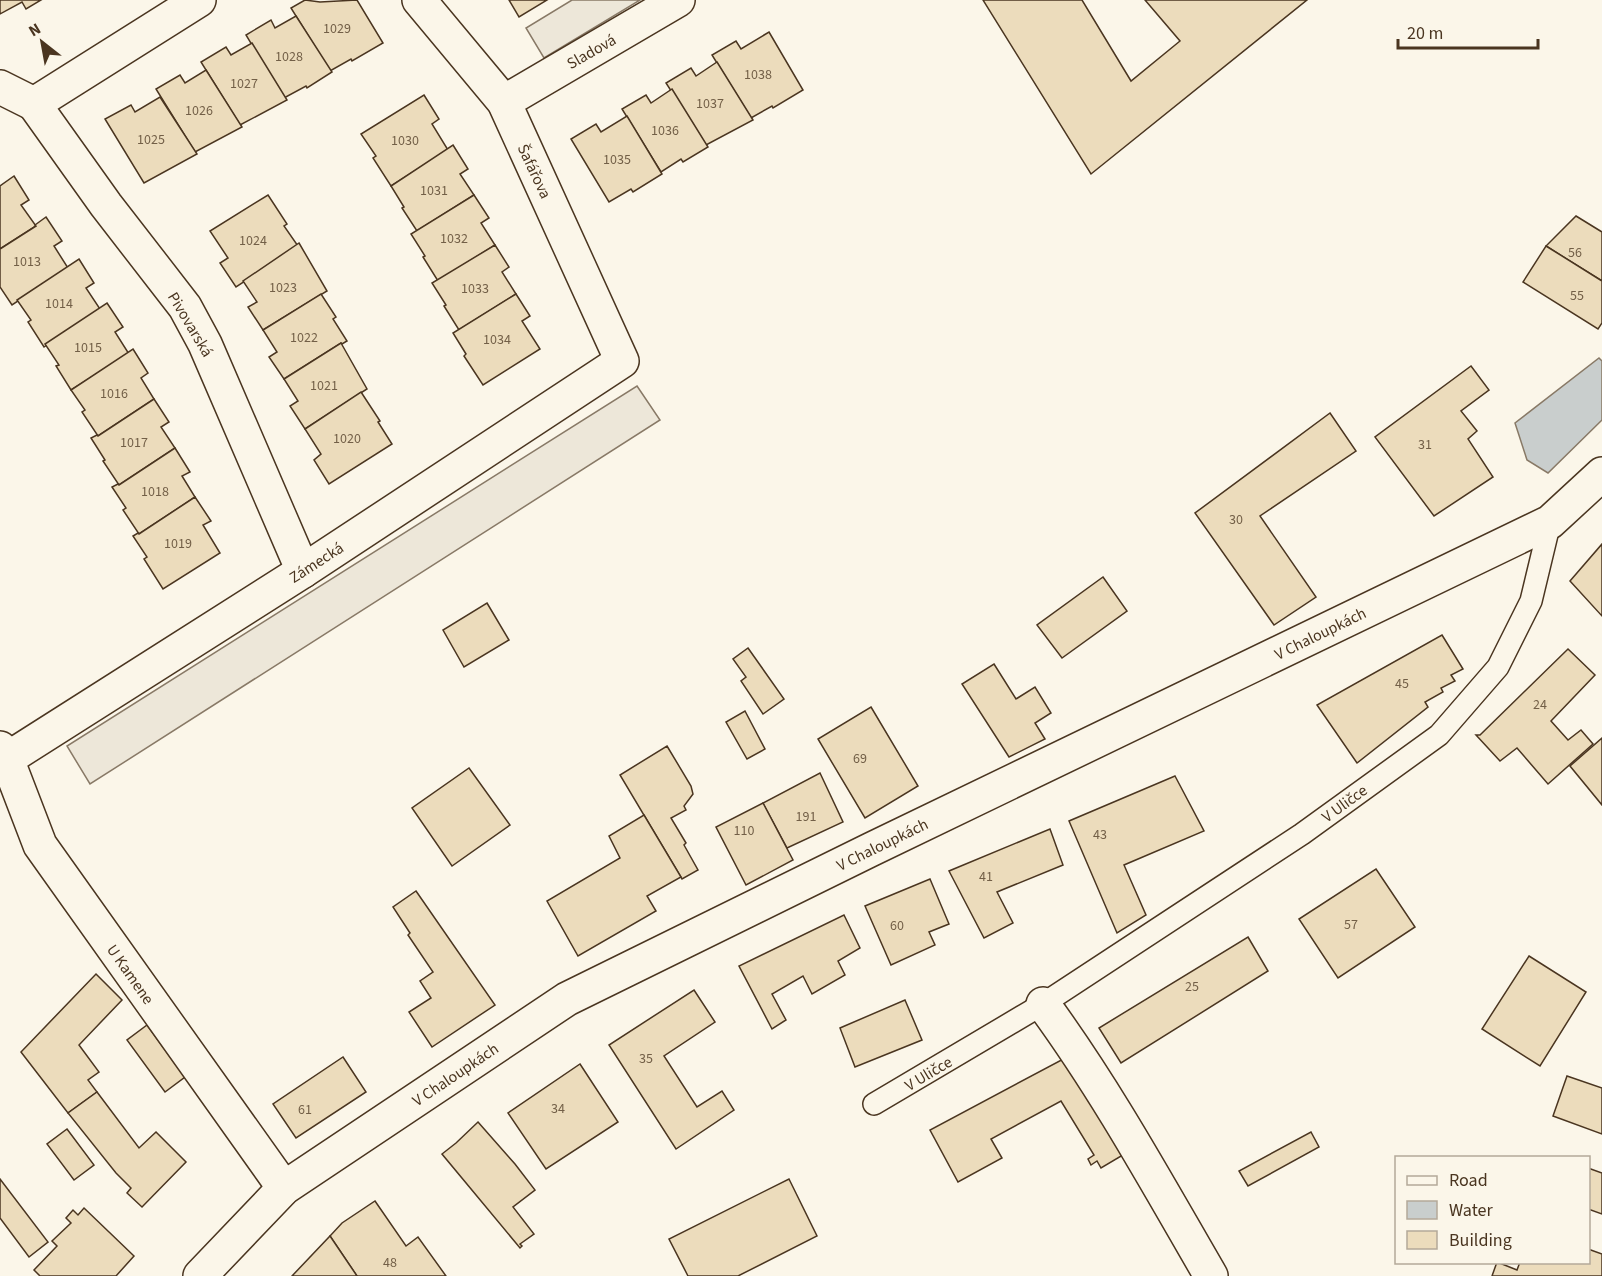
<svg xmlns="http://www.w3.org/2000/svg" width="1602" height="1276" viewBox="0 0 1602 1276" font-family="'Source Sans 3',sans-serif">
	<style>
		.parking { fill: #ede7d9; stroke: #887966; stroke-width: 1.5 }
		.water { fill: #c9cecd; stroke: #887966; stroke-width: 1.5 }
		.building { fill: #ecdcbc; stroke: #4a3520; stroke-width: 1.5 }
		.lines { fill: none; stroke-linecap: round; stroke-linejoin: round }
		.lane-casing { stroke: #4a3520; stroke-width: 24 }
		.street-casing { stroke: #4a3520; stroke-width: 36 }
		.lane { stroke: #fbf6e9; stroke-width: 21 }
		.street { stroke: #fbf6e9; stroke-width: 33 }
		.labels { text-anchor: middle; stroke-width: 4.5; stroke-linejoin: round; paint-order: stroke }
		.number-label { font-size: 14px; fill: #725f47 }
		.street-label { font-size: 16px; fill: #4a3520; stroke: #fbf6e9 }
	</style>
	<rect width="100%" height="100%" fill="#fbf6e9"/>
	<g class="parking">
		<path d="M572,0h68l-96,58 -18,-30z"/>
		<path d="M637,386l23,34 -570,364 -23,-38z"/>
	</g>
	<path class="water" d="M1599,358l3,3v59l-54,53 -21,-13 -12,-37z"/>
	<g class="building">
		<path d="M0,0h41l-15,9 -4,-7 -22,12z"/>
		<path d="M305,0l15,2 37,-2 26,43 -31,18 -1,-2 -21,12 -39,-63z"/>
		<path d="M509,0h38l-28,17z"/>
		<path d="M983,0h99l49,81 49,-40 -35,-41h162l-216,174z"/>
		<path d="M296,16l36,56 -25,16 -1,-2 -22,12 -38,-63 25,-15 4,8z"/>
		<path d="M769,32l34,58 -30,18 -1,-2 -21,12 -39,-63 24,-14 5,8z"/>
		<path d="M252,43l35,57 -47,25 -39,-63 25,-15 5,8z"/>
		<path d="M717,62l36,58 -47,25 -40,-62 25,-15 5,8z"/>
		<path d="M206,70l36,57 -47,25 -39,-63 24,-14 5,8z"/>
		<path d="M672,89l36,58 -25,15 -2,-3 -20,13 -39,-63 24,-14 5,8z"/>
		<path d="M424,95l15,24 -7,5 16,26 -57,36 -18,-28 3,-2 -15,-22z"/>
		<path d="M160,97l37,57 -53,29 -39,-64 26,-14 4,7z"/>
		<path d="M627,116l35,58 -29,18 -2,-3 -22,13 -38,-63 25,-15 5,8z"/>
		<path d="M453,145l15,24 -8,5 14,21 -57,36 -15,-23 2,-1 -13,-21z"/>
		<path d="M14,176l15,24 -8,5 15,21 -36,23v-63z"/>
		<path d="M268,195l19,29 -3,2 14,20 -62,41 -16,-24 8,-5 -18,-27z"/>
		<path d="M474,195l15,23 -8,5 14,22 -57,36 -15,-24 2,-1 -14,-22z"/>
		<path d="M1576,216l26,16v49l-56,-35z"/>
		<path d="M46,217l16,24 -8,5 14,22 -56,37 -12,-18v-38l36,-23 -1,-1z"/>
		<path d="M299,243l28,48 -64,39 -15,-23 9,-5 -14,-21z"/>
		<path d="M495,245l14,22 -7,5 14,22 -57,36 -15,-24 2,-1 -14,-22z"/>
		<path d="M1546,246l56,35v42l-4,6 -75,-47z"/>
		<path d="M79,259l15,24 -8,5 14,21 -56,38 -16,-25 3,-2 -14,-20z"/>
		<path d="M321,294l15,23 -3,2 14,22 -5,3 -1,-1 -57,36 -15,-22 8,-5 -14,-22z"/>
		<path d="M516,294l14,22 -8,5 18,28 -57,36 -19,-29 2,-2 -13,-21z"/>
		<path d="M107,303l16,24 -8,5 14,22 -58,36 -15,-24 3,-1 -14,-21z"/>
		<path d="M341,343l26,46 -62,40 -15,-23 8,-5 -14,-22z"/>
		<path d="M133,349l15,24 -7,5 13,21 -56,37 -16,-24 3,-2 -14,-20z"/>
		<path d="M1471,366l18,24 -28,21 16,20 -9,8 25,38 -59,39 -59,-79z"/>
		<path d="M361,392l19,29 -2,1 14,22 -63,40 -15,-24 7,-6 -16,-25z"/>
		<path d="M154,399l15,23 -8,5 14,21 -56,37 -16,-24 2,-1 -14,-22 6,-3 1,1z"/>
		<path d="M1330,413l26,38 -96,65 56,81 -42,28 -79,-112z"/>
		<path d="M175,448l15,24 -8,4 13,21 -56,37 -16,-24 3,-2 -14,-21 6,-3 1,1z"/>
		<path d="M195,497l16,24 -8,4 17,28 -57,36 -19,-30 3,-2 -14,-21 5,-3 1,1z"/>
		<path d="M1602,544v72l-32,-35z"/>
		<path d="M1103,577l24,34 -65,47 -25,-33z"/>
		<path d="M487,603l22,37 -45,27 -21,-37z"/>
		<path d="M1442,635l21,34 -12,6 4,6 -14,7 2,4 -18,10 3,5 -71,56 -40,-58z"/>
		<path d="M748,648l36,51 -21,15 -22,-33 5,-4 -13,-18z"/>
		<path d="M1568,649l27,26 -44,46 17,19 13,-10 12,14 -45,40 -31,-36 -17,13 -24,-26h4z"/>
		<path d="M994,664l22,35 19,-12 16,26 -16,10 10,16 -36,18 -47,-73z"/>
		<path d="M871,707l47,79 -53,32 -47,-79z"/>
		<path d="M745,711l20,38 -18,10 -21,-37z"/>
		<path d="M1602,738v67l-32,-39z"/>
		<path d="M667,746l24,40 2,8 -9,12 2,4 -15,8 15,25 -2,2 14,25 -16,9 -62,-104z"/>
		<path d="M469,768l41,57 -58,41 -40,-58z"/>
		<path d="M820,773l23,49 -56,26 -24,-45z"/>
		<path d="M1175,776l29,55 -80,34 22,50 -29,18 -48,-112z"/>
		<path d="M763,803l30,57 -47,25 -30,-58z"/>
		<path d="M644,815l37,62 -34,19 9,15 -78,45 -31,-55 73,-43 -11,-22z"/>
		<path d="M1050,829l13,36 -66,27 16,31 -29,15 -35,-67z"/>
		<path d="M1376,869l39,58 -77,51 -39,-59z"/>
		<path d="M930,879l19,45 -20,8 6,13 -44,20 -26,-59z"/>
		<path d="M416,891l79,114 -63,42 -23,-35 22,-14 -11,-17 13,-9 -25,-37 2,-2 -17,-26z"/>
		<path d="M844,915l16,33 -22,13 7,14 -33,19 -9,-18 -31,18 14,26 -14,9 -33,-63z"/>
		<path d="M1248,937l20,34 -147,92 -22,-35z"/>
		<path d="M1529,956l57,36 -46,74 -58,-37z"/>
		<path d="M96,974l26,26 -43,45 20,27 -11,8 9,12 -29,21 -47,-61z"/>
		<path d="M694,990l21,32 -51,34 33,51 25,-16 12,19 -58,39 -67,-104z"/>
		<path d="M905,1000l17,40 -67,27 -15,-39z"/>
		<path d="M147,1025l38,52 -20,15 -38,-52z"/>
		<path d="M1069,1056l59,96 -27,16 -4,-7 -6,4 -3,-6 6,-4 -33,-54 -70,38 11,19 -44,24 -28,-52z"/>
		<path d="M343,1057l23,35 -70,46 -23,-34z"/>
		<path d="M580,1064l38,58 -72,47 -38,-56z"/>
		<path d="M1567,1076l35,12v46l-49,-18z"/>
		<path d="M97,1092l42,56 17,-16 30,30 -44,45 -15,-14 4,-5 -15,-15 -48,-60z"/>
		<path d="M478,1122l37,42 20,26 -22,17 21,27 -14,10 2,2 -2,2 -78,-94 14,-11z"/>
		<path d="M67,1129l27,36 -20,15 -27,-36z"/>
		<path d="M1311,1132l8,15 -71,39 -9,-15z"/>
		<path d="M1588,1168l14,5v41l-14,-5z"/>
		<path d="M0,1179l48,63 -19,15 -29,-39z"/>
		<path d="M789,1179l28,57 -79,40h-50l-19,-37z"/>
		<path d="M375,1201l31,45 12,-9 28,39h-89l-27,-40 12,-13z"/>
		<path d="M84,1208l50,48 -18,20h-76l-6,-6 23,-24 -5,-5 19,-18 -5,-5 7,-8 5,5z"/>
		<path d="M330,1236l27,40h-65z"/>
		<path d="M1588,1249l14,5v22h-110l5,-14 20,8 3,-8h68z"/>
	</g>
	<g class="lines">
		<g class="lane-casing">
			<path id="lane" d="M874,1104l169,-100 259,-170 137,-99 59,-68 33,-66 19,-79"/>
		</g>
		<g class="street-casing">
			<g id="street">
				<path d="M199,0l-165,104 72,101 79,102 20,37 98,227"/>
				<path d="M0,87l34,17"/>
				<path d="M504,102l174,-102"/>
				<path d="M0,748l7,11 33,86 244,343"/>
				<path d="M7,759l296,-188 319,-210 -118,-259 -85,-102"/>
				<path d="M1043,1004c63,86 114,179 168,272"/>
				<path d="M200,1276l84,-88 283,-189 305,-150 678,-327 52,-48"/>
			</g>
		</g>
		<use href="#lane" class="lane"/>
		<use href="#street" class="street"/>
	</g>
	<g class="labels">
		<g class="number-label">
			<text x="337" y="33">1029</text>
			<text x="289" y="61">1028</text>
			<text x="758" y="79">1038</text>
			<text x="244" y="88">1027</text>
			<text x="710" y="108">1037</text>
			<text x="199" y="115">1026</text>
			<text x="665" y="135">1036</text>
			<text x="151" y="144">1025</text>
			<text x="405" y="145">1030</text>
			<text x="617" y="164">1035</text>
			<text x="434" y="195">1031</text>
			<text x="454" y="243">1032</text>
			<text x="253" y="245">1024</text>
			<text x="1575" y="257">56</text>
			<text x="27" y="266">1013</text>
			<text x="283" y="292">1023</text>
			<text x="475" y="293">1033</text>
			<text x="1577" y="300">55</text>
			<text x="59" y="308">1014</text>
			<text x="304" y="342">1022</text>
			<text x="497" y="344">1034</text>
			<text x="88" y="352">1015</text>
			<text x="324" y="390">1021</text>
			<text x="114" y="398">1016</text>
			<text x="347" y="443">1020</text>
			<text x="134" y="447">1017</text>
			<text x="1425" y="449">31</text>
			<text x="155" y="496">1018</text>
			<text x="1236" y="524">30</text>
			<text x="178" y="548">1019</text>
			<text x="1402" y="688">45</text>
			<text x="1540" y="709">24</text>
			<text x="860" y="763">69</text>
			<text x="806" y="821">191</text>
			<text x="744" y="835">110</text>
			<text x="1100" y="839">43</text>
			<text x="986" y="881">41</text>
			<text x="1351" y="929">57</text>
			<text x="897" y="930">60</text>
			<text x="1192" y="991">25</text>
			<text x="646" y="1063">35</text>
			<text x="558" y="1113">34</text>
			<text x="305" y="1114">61</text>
			<text x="390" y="1267">48</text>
		</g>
		<g class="street-label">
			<text transform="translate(591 51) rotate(-30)" y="6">Sladová</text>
			<text transform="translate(535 171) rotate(65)" y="6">Šafářova</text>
			<text transform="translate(191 324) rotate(59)" y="6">Pivovarská</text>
			<text transform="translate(316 562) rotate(-33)" y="6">Zámecká</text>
			<text transform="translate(1320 633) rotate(-26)" y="6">V Chaloupkách</text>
			<text transform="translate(1344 803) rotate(-36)" y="6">V Uličce</text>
			<text transform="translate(882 844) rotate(-26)" y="6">V Chaloupkách</text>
			<text transform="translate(131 974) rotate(55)" y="6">U Kamene</text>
			<text transform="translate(928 1073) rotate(-31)" y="6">V Uličce</text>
			<text transform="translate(455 1074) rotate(-34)" y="6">V Chaloupkách</text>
		</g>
	</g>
	<rect x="1395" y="1156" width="195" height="108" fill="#fbf6e9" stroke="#b4a999" stroke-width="1.5"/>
	<rect x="1407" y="1176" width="30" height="9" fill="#fbf6e9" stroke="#b4a999" stroke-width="1.5"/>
	<text x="1449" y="1186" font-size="18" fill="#4a3520">Road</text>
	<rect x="1407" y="1201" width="30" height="18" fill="#c9cecd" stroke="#b4a999" stroke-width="1.5"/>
	<text x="1449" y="1216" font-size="18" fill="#4a3520">Water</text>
	<rect x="1407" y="1231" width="30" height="18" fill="#ecdcbc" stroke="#b4a999" stroke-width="1.5"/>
	<text x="1449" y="1246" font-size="18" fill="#4a3520">Building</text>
	<g transform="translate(42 42) rotate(329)" stroke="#fbf6e9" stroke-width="4.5" paint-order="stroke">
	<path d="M0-4.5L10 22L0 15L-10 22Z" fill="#4a3520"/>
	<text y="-9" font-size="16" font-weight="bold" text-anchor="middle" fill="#4a3520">N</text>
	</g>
	<path d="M1398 39v9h140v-9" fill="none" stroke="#4a3520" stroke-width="3"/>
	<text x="1407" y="39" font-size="18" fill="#4a3520" stroke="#fbf6e9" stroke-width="4.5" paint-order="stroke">20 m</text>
</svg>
